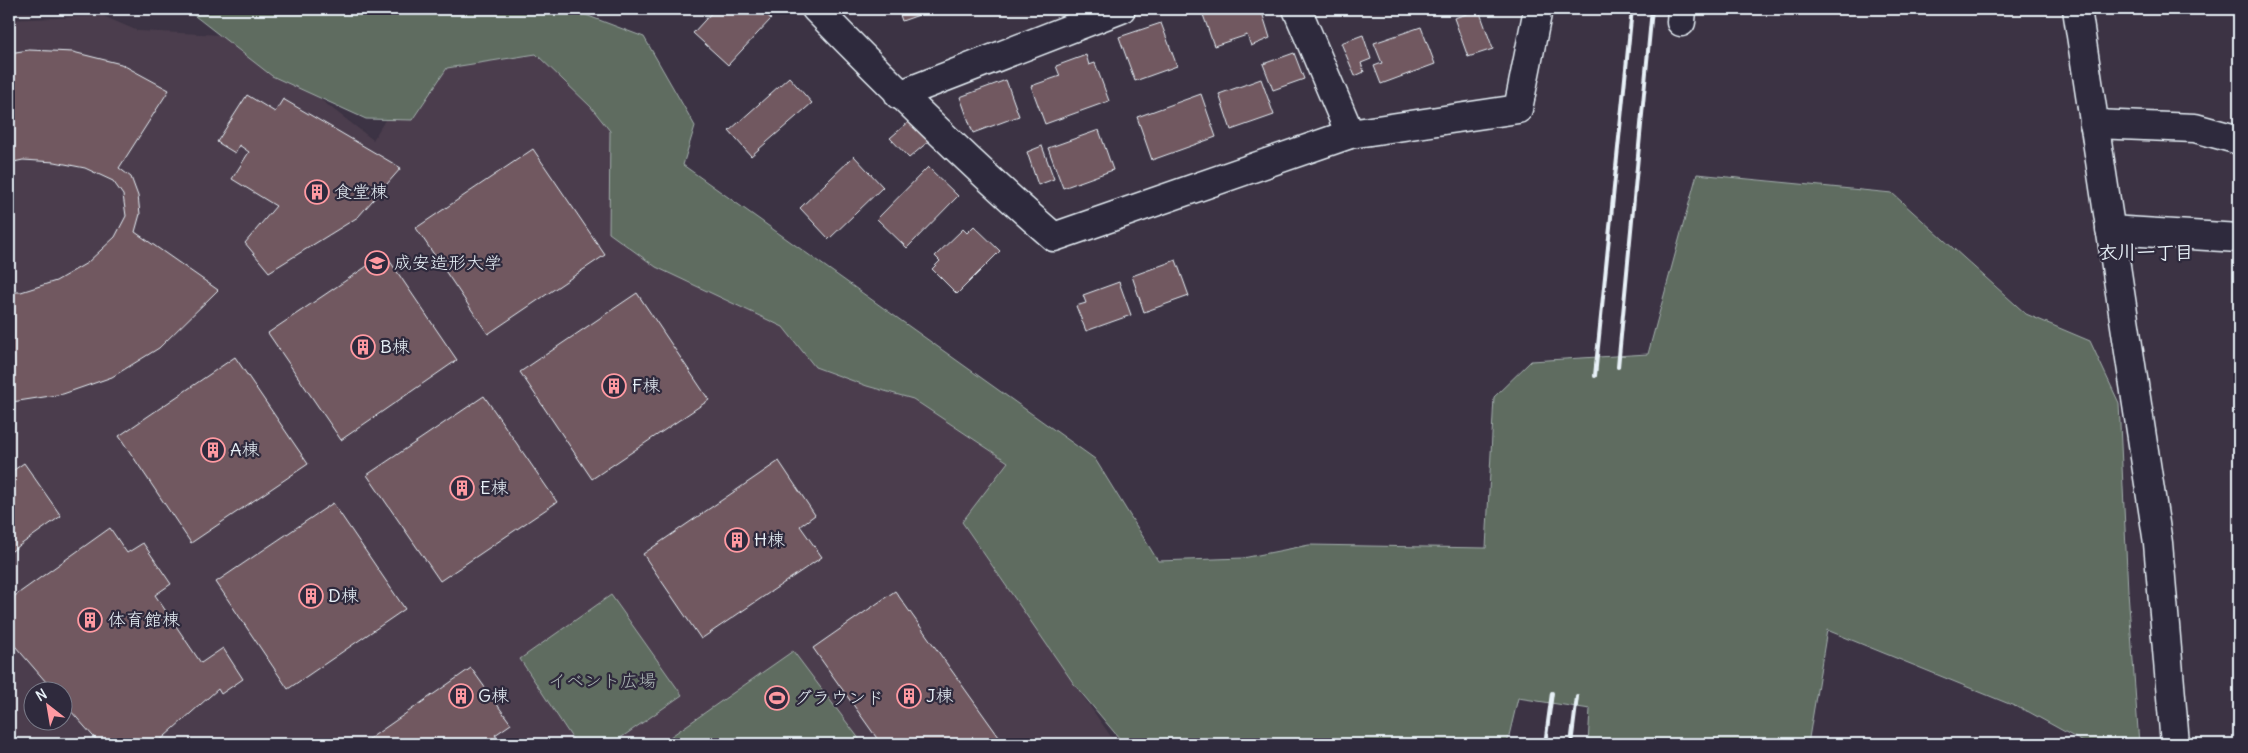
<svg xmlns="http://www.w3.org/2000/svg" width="2248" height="753" viewBox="0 0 2248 753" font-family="Delius,'Klee One',sans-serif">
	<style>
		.built { fill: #4c3e4d; fill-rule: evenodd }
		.green { fill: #5e6c61; stroke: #a3aeac }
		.building { fill: #715961; stroke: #e8f1f8 }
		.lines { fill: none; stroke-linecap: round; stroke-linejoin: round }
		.minor-casing { stroke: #e8f1f8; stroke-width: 31 }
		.minor { stroke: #2f2a3d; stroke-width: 28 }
		.rail { stroke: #e8f1f8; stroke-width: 4 }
		.labels { text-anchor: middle; stroke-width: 4.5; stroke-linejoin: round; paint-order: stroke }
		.poi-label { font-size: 18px; fill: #e8f1f8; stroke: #2f2a3d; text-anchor: start }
		.park-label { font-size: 18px; fill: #aab5b4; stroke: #2f2a3d }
		.neighbourhood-label { font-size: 19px; font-weight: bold; fill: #e8f1f8; stroke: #2f2a3d }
	</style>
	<rect width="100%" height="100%" fill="#3c3344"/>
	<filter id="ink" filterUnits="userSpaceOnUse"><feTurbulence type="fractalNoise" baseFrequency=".02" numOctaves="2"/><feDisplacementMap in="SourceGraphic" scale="10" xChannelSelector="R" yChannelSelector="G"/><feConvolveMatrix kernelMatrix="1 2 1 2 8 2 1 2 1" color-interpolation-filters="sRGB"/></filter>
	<g filter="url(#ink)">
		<path class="built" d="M103,16l35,15 83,4 52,28 100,77 51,-84 126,-9 317,339 46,13 96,63 -47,60 154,222h-1093l-14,-20v-704zM32,690h30v30h-30z"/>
		<g class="green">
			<path d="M186,9h384l74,28 51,89 -12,39 412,294 63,102 85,-3 66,-13 177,3 8,-151 37,-36 117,-7 49,-180 195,19 134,121 64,27 29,62 9,188 11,153h-52l-58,-32 -202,-82 -19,114h-220l2,-35 -72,-11 -11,46h-383l-50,-60 -112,-162 46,-60 -95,-63 -46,-13 -52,-19 -32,-40 -127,-60 -47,-34 1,-102 -19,-24 -55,-53 -89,14 -35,52 -46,-1 -94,-43z"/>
			<path d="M611,595l71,100 -70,49h-36l-56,-85z"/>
			<path d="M793,651l70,93h-203z"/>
		</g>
		<g class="building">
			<path d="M715,9h45l11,10 -43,46 -35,-32z"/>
			<path d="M898,9h38l-34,12z"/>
			<path d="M1201,9h60l9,29 -19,8 -4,-11 -33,11z"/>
			<path d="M1479,10l14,39 -25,8 -14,-39z"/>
			<path d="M1161,23l16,43 -42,15 -16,-44z"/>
			<path d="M1421,27l14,37 -54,20 -7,-18 8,-3 -8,-20z"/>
			<path d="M1363,35l8,24 -10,4 3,9 -9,4 -14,-33z"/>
			<path d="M29,50l44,2 48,12 48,26 -50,78 12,9 7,19 2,18 -5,18 83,58 -59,58 -47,29 -49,17 -51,8h-3v-110h12l35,-11 31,-18 28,-26 11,-21 -3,-21 -10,-14 -28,-13 -30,-6 -32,-2 -14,3v-110z"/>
			<path d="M1294,53l10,26 -31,11 -10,-26z"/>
			<path d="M1086,55l3,10 6,-2 14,38 -64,23 -14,-38 29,-10 -4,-10z"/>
			<path d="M789,77l23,26 -61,53 -22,-25z"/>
			<path d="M1261,79l13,36 -43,15 -12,-36z"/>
			<path d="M1006,80l13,36 -46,17 -13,-36z"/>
			<path d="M1201,94l15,43 -64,23 -15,-43z"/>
			<path d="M247,95l28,17 8,-13 118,69 -43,49 -89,55 -24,-29 31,-37 -44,-27 17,-27 -10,-7 -4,8 -18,-11z"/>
			<path d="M911,120l18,21 -20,17 -19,-20z"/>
			<path d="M1099,130l14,40 -50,18 -15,-40z"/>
			<path d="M1042,146l12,33 -16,6 -11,-33z"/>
			<path d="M533,149l72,106 -117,79 -72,-106z"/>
			<path d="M854,156l29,31 -54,52 -29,-31z"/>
			<path d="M928,167l30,29 -51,52 -30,-29z"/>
			<path d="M974,226l26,25 -43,43 -25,-25 8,-8 -5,-5 28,-27 4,4z"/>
			<path d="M385,254l72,106 -116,80 -73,-107z"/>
			<path d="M1176,260l13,36 -45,16 -12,-36z"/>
			<path d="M1119,282l12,33 -45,16 -10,-25 10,-3 -3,-8z"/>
			<path d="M637,293l72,107 -117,79 -72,-107z"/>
			<path d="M235,357l73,107 -117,79 -72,-107z"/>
			<path d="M484,396l73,106 -117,79 -73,-106z"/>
			<path d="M779,461l36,54 -15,11 22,31 -121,82 -58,-85z"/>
			<path d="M24,463l37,53 -52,37v-85l2,4z"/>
			<path d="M333,503l72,106 -117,80 -72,-107z"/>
			<path d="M110,528l17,25 16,-10 28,41 -16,11 46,68 22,-15 20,31 -22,15 -3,-5 -62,55h-56l-38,-43v-11h-9l-44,-51v-39z"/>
			<path d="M895,591l109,153h-123l-68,-96z"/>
			<path d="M471,668l40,56 -16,11 6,9h-139z"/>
		</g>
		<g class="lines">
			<g class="minor-casing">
				<g id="minor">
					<path d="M816,9c77,79 155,156 238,228l296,-103 168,-25 20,-100"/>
					<path d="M1297,9l53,125"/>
					<path d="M2077,9l81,534 17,201"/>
					<path d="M1681,22l1,-13"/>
					<path d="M899,95l222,-86"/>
					<path d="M2094,124l101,4 44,12"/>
					<path d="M2110,230l129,8"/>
				</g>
			</g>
			<use href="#minor" class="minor"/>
			<g class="rail">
				<path d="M1618,367l34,-358"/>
				<path d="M1595,376l37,-367"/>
				<path d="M1545,744l7,-51"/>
				<path d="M1571,744l6,-47"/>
			</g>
		</g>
	</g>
	<defs>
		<g id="building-ring" transform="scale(1.25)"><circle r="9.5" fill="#2f2a3d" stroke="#ff9aa2" stroke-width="1.5"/><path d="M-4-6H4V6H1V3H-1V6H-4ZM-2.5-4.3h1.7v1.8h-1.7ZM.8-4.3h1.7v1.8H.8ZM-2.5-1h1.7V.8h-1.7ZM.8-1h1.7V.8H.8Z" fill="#ff9aa2"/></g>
		<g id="university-ring" transform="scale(1.25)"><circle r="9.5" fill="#2f2a3d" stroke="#ff9aa2" stroke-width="1.5"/><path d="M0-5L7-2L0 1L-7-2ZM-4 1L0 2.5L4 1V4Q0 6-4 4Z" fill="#ff9aa2"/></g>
		<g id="stadium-ring" transform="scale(1.25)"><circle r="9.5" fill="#2f2a3d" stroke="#ff9aa2" stroke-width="1.5"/><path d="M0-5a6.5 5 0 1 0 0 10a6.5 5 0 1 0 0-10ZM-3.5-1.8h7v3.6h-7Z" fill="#ff9aa2"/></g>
	</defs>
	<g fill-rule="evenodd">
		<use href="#building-ring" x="317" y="192"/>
		<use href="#university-ring" x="377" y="263"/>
		<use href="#building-ring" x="363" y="347"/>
		<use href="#building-ring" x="614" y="386"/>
		<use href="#building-ring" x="213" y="450"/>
		<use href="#building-ring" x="462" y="488"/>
		<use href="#building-ring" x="737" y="540"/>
		<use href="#building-ring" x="311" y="596"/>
		<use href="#building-ring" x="90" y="620"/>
		<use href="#building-ring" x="461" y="696"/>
		<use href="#building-ring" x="909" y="696"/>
		<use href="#stadium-ring" x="777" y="698"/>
	</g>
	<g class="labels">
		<g class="poi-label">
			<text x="334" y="198">食堂棟</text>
			<text x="394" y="269">成安造形大学</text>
			<text x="380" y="353">B棟</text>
			<text x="632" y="392">F棟</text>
			<text x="230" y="456">A棟</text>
			<text x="480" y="494">E棟</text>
			<text x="754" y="546">H棟</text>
			<text x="328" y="602">D棟</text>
			<text x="108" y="626">体育館棟</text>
			<text x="478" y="702">G棟</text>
			<text x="926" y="702">J棟</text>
			<text x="794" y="704">グラウンド</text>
		</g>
		<g class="park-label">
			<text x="602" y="687">イベント広場</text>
		</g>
		<g class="neighbourhood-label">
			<text x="2146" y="259">衣川一丁目</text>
		</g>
	</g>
	<rect width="2248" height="753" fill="none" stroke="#2f2a3d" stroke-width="30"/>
	<rect x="15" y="15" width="2218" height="723" fill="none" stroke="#e8f1f8" stroke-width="2" filter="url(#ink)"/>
	<g transform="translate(48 706) rotate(329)"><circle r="24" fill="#2f2a3d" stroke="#797a88"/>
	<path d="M0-4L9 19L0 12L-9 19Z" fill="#ff9aa2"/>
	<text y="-8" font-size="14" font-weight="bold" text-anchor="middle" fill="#e8f1f8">N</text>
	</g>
</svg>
